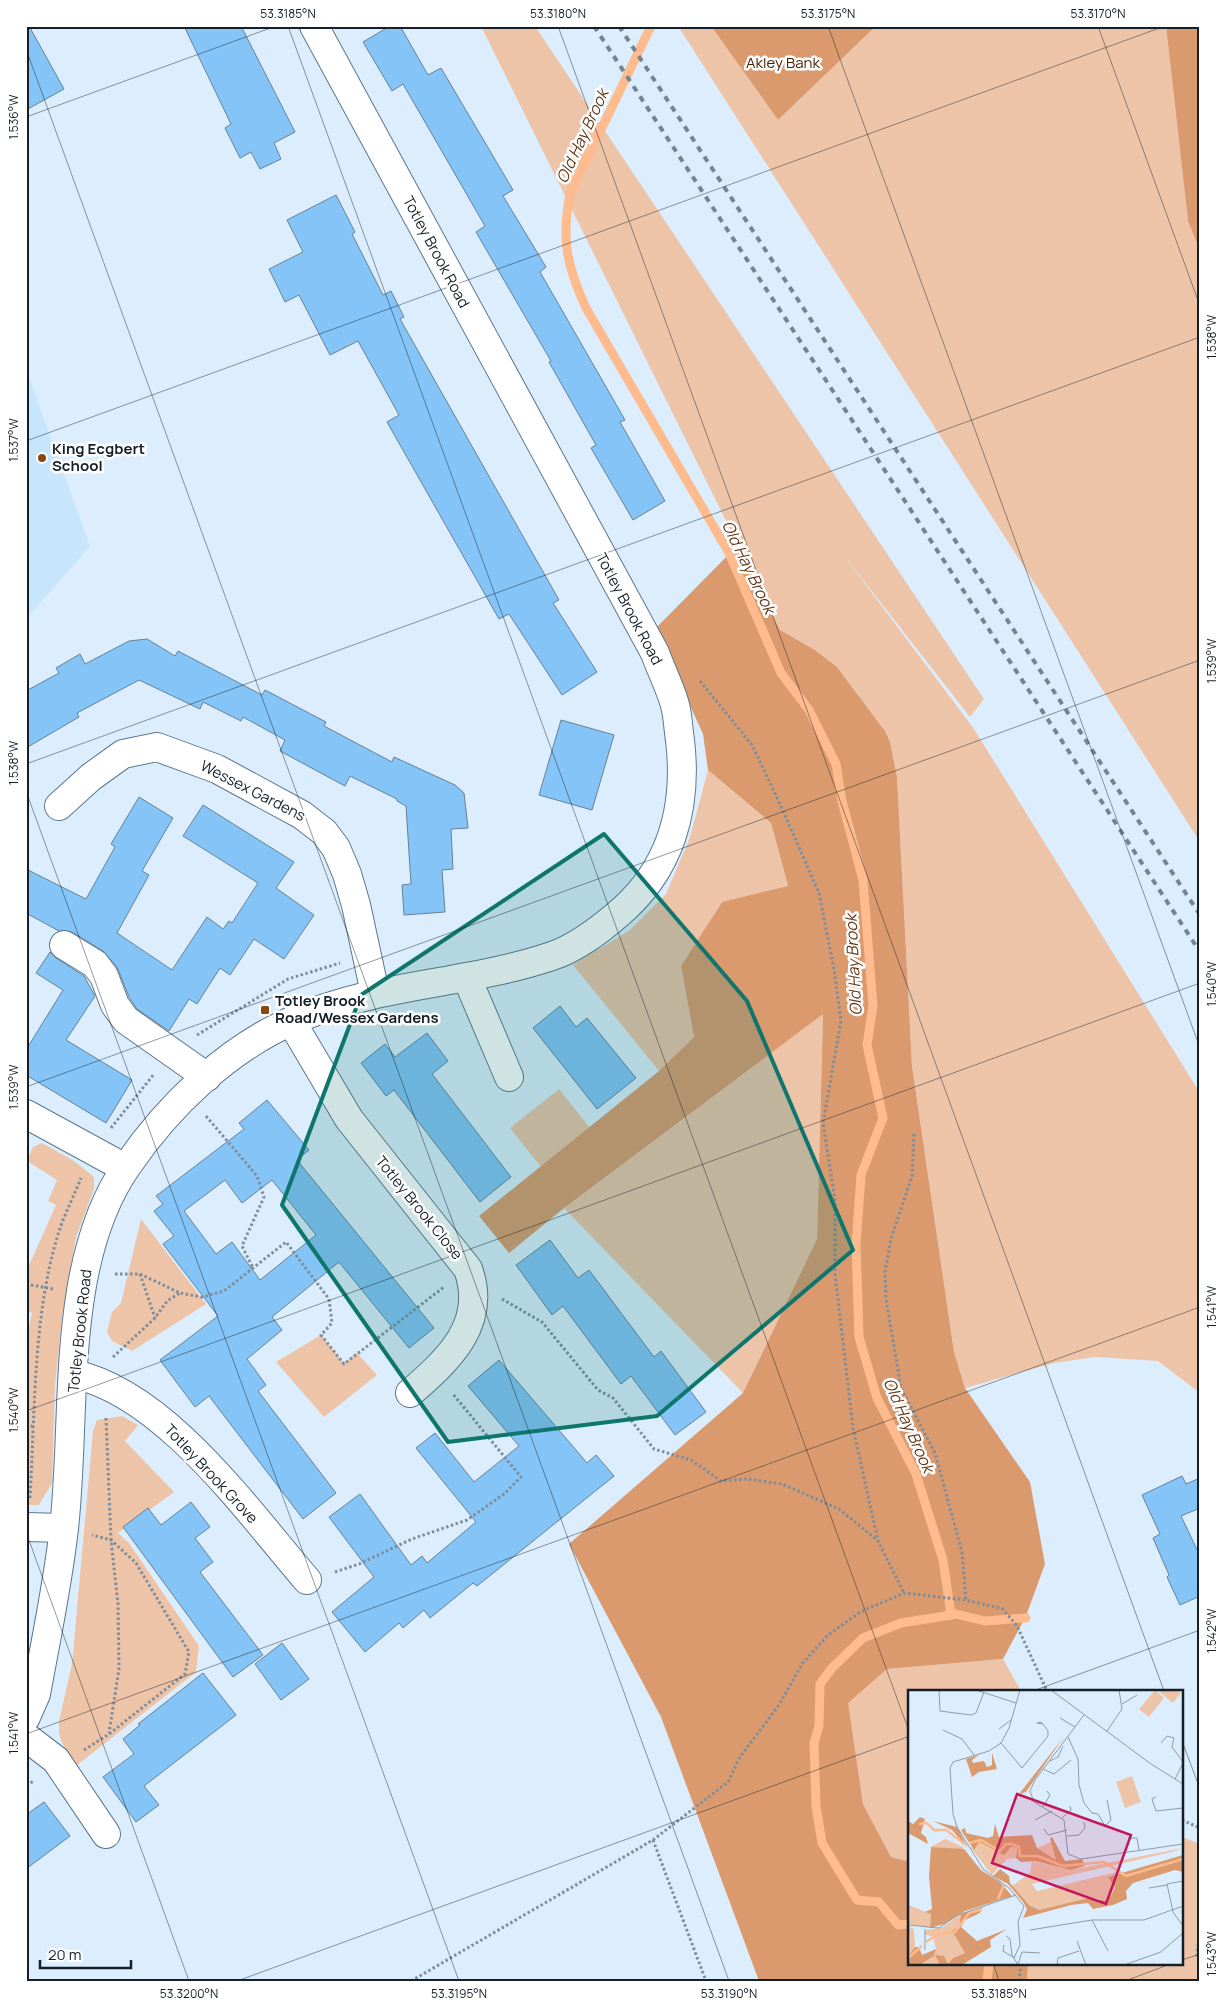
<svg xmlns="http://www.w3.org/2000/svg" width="1226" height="2007" viewBox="0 0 1226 2007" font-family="Manrope,sans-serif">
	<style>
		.built { fill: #c7e5fd }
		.green { fill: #eec4a9 }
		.forest { fill: #db9a6e }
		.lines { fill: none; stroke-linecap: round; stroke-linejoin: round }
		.stream { stroke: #febb8e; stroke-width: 9 }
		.building { fill: #84c4f7; stroke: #658197; fill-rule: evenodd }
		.minor-casing { stroke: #5c778d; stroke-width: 30 }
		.path { stroke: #7e8d99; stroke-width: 3; stroke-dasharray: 2.5 2.5; stroke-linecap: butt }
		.minor { stroke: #fff; stroke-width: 28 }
		.rail { stroke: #768491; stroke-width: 4; stroke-dasharray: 6 6; stroke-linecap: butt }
		.marked { fill: #0f766e; fill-opacity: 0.2; stroke: #0f766e; stroke-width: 4; stroke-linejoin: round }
		.ticks { fill: none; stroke: #141f28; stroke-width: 1; stroke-opacity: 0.45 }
		.poi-dot { fill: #884811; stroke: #fff; stroke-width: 2 }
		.labels { text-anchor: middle; stroke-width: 5; stroke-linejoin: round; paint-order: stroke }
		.park-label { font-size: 15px; fill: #481f00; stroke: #fff }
		.street-label { font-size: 15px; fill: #141f28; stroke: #fff }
		.poi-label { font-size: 15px; font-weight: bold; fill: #141f28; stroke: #fff; text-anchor: start }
		.water-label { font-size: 16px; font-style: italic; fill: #643919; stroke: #fff }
		.inset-river { fill: none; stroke: #febb8e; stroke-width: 2.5 }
		.inset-road { fill: none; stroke: #8c9ba8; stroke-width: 1 }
		.view { fill: #c2185b; fill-opacity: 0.15; stroke: #c2185b; stroke-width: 2.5 }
		.inset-edge { fill: none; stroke: #141f28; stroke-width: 2.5 }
		.neatline { fill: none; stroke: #141f28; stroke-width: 2 }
		.ticks-label { font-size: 12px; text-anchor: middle; fill: #141f28 }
	</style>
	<rect width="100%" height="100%" fill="#dceefe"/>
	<path class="built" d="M26,369l64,177 -64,73z"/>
	<g class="green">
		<path d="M481,26h54l449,673 -14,18 -128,-164 132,176 226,364v300l-42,-32 -63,-4 -41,6 -89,25 -11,-36 -42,-286 -15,-289 -7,-35 -5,-11 -48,-64 -22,-17 -35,-20z"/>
		<path d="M678,26h33l67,94 98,-94h290l22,195 12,30v591z"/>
		<path d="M708,770l63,53 17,64 -66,15 -41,64 13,71 -35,34 -86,-106 57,-35 36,-36 24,-57z"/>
		<path d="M823,1013l-6,226 -74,154 -179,-185z"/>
		<path d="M559,1089l31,39 -49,39 -31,-39z"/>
		<path d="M42,1143l32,18 20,16v12l-18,48 -14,79 -7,69 -3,98 -13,22h-13v-163l6,-29 -6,-3v-38l30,-67 -8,-4 9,-21 -30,-19 6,-14z"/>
		<path d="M141,1219l65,85 -74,47 -20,-10 -5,-9 5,-20 9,-9z"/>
		<path d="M321,1335l23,28 13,-10 20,22 -53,42 -48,-55z"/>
		<path d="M122,1416l16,9 -13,16 49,51 -56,41 11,10 70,103 -3,26 -119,93 -13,-18 -5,-13v-13l13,-57 21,-233 4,-11z"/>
		<path d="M1003,1659l18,32h-111v171l-19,-5 -28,-53 -16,-101 40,-34z"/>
		<path d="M1182,1837l18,7v137h-173l1,-18h154z"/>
	</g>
	<g class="forest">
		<path d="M711,26h165l-98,94z"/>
		<path d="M1166,26h34v225l-12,-30z"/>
		<path d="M738,545l42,85 35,20 22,17 48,64 5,11 7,35 15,289 42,286 11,36 65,94 15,82 -19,52 -23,43 -116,10 -39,34 15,101 28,53 19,5v101h118l-1,18h-268l-98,-264 -92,-173 174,-151 74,-154 6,-225 -259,194 -55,45 -30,-37 180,-145 35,-34 -13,-71 41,-64 66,-16 -17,-63 -63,-53 -5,-36 -48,-105z"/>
	</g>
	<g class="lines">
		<g class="stream">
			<path d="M651,26l-81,168c-9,46 -3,72 16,114l143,245 52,120 28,37 27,54 6,37 21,79 10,126 -6,39 16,73 -22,57 -5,70 3,92 18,61 39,76 27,86 8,55 -50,8 -38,15 -31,30 -12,16 -1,42 -5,17 2,63 6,37 35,57 22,2 19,23 12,-1"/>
			<path d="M951,1615l5,-1 29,7 41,-3"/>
			<path d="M987,1981l2,-18"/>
		</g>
	</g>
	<g class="building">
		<path d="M26,26h3l35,63 -38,21z"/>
		<path d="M184,26h57l54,106 -21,11 7,16 -21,10 -9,-17 -11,6 -15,-30 6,-4z"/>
		<path d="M390,26h10l28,49 13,-7 72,122 -10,6 43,71 -6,5 85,148 -5,2 45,79 -32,19 -42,-72 5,-3 -47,-83 2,-1 -75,-129 9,-6 -82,-142 -11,7 -29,-49z"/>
		<path d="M336,195l19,37 -3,2 31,61 8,-4 13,26 -4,2 159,281 -6,3 44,69 -35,23 -53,-81 -10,5 -112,-197 12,-7 -41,-74 -28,14 -31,-60 -14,7 -16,-33 34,-17 -16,-32z"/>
		<path d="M147,639l28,17 3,-5 84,44 3,-5 61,32 -2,4 68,36 2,-5 61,28 9,8 4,35 -17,1 2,40 -11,1 3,42 -41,3 -2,-30 9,-1 -5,-78 -9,-5v-2l-47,-23 -5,10 -65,-35 5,-11 -42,-23 -2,4 -38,-19 -3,7 -61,-29 -62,33 2,4 -53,31v-57l33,-18 -3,-5 24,-14 5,10 44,-23z"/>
		<path d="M561,720l53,15 -22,75 -53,-15z"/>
		<path d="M139,797l34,21 -31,53 7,4 -32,58 55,37 35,-53 16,12 6,-8 3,2 26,-40 -75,-47 20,-31 91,57 -18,26 38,27 -30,44 -30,-20 -24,36 -10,-7 -23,36 -8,-5 -20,32 -32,-22 -8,-12 -12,-30 -14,-16 -31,-19 -13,-1 -33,-18v-44l60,30 29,-52 -4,-3z"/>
		<path d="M50,952l6,6 28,18 11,20 -29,44 66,40 -26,43 -80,-48v-25l37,-60 -27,-17z"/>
		<path d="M560,1006l16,21 11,-9 49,60 -39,31 -64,-81z"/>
		<path d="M427,1033l21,28 -16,13 79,103 -31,25 -86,-112 -8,6 -25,-33 24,-19 10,13z"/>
		<path d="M267,1100l42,50 -12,10 137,168 -25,20 -70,-86 -67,55 10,13 -35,29 19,26 -8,6 78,102 -33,26 -94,-123 -14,11 -35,-47 58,-44 -55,-72 11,-8 -20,-25 9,-7 -7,-8 88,-67 -5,-6zM225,1180l17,23 30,-23 44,55 -56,45 -28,-38 -16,12 -32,-43z"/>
		<path d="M550,1240l28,38 11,-8 65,87 7,-6 45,61 -31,23 -44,-59 -10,8 -58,-78 -11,9 -36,-50z"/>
		<path d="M499,1360l88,103 9,-8 18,21 -137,110 -4,-3 -43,35 -6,-8 -21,18 -4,-5 -34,29 -33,-40 42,-35 -45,-60 31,-23 51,71 11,-9 5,7 49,-41 -60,-74 19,-15 39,49 45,-36 -51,-60z"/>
		<path d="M1182,1476l4,8 14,-6v30l-19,8 19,40v40l-20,9 -13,-28 2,-2 -16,-37 7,-4 -18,-39z"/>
		<path d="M191,1502l19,25 -15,11 18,24 -13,10 63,83 -30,22 -110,-150 25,-19 13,17z"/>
		<path d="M282,1643l27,36 -28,21 -26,-36z"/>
		<path d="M203,1673l33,42 -92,71 15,19 -23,17 -33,-45 31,-23 -11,-15 17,-14 -2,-1z"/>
		<path d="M44,1802l26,34 -44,33v-54z"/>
	</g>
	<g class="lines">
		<g class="minor-casing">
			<g id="minor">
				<path d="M59,806l32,-29 32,-23 34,-7 60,22 85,46 22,17 12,16 11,26 9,31 19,88"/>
				<path d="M64,945l31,19 9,12 11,29 11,15 81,57"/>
				<path d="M467,978l42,99"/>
				<path d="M291,1021l58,98 119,150c20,55 -20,91 -58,124"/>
				<path d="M26,1114l99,54"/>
				<path d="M73,1374c92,19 175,138 234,206"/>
				<path d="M26,1527l38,1"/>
				<path d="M26,1717l10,-23c10,-55 22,-111 28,-166 13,-114 -5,-264 63,-362 41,-60 100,-117 167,-146 84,-37 172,-35 258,-64 24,-8 45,-24 65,-41 54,-45 71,-107 63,-175 -2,-12 -2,-24 -5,-35 -5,-18 -14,-35 -20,-52l-341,-627"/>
				<path d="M26,1737l30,23 50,74"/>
			</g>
		</g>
		<g class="path">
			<path d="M700,681l52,64 28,59 39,89 15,76 7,52 -18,102 12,77v74l18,154 25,113"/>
			<path d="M197,1035l91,-56 52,-16"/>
			<path d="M206,1116l51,60 7,21 -22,49 11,22"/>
			<path d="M111,1128l43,-54"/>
			<path d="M914,1134l-2,42 -21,63 -6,33 1,27 15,89 34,65 27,99 4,48 37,9 14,17 30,65"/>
			<path d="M115,1274h25l40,19 22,4 22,-6 62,-49 43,57 3,24 -11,12 23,29 100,-77"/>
			<path d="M140,1274l15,44"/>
			<path d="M26,1284l27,5"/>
			<path d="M502,1299l40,23 56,68 15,8 41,51 37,11 30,21 26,-2 35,5 57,25 39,32 26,52"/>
			<path d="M113,1357l42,-39 12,-17 13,-8"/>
			<path d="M106,1418l5,122 7,64 1,65 -10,64"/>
			<path d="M26,1424l8,3"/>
			<path d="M30,1498c5,-83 3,-181 27,-260 6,-21 16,-40 24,-60"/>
			<path d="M335,1572l24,-8 53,-25 55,-19 37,-26 17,-17 -68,-83"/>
			<path d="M84,1750l25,-16 76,-60 4,-22 -53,-89 -25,-23 -19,-5"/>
			<path d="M26,1785l8,-4"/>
			<path d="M1182,1820l18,8"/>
			<path d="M653,1840l53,141"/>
			<path d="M1200,1929l-3,26 3,8"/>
			<path d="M411,1981l242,-141 75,-58 12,-25 39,-52 23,-41 26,-29 32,-23 44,-19 62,7"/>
			<path d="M1019,1981l2,-18"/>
		</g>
		<use href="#minor" class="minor"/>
		<g class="rail">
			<path d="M594,26l606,926"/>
			<path d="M619,26l581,889"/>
		</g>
	</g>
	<path class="marked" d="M604,834l143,167 106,249 -196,166 -209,26 -166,-237 79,-210z"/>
	<path class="ticks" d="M288,26l622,1708M558,26l606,1665M828,26l372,1022M1098,26l102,280M26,49l703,1932M26,117l250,-91M26,441l1139,-415M26,764l1174,-427M26,791l433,1190M26,1087l1174,-427M26,1411l1174,-428M26,1532l163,449M1033,1691l167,-61M26,1734l1174,-427M1182,1741l18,48M1182,1960l18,-6M993,1963l6,18M237,1981l673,-245M1125,1981l48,-18"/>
	<g class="poi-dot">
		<circle cx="42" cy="458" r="5"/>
		<rect x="260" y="1005" width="10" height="10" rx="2.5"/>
	</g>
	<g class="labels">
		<g class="park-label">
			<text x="783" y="68">Akley Bank</text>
		</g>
		<g class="street-label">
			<text transform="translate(436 252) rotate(62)" y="5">Totley Brook Road</text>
			<text transform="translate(629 609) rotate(62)" y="5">Totley Brook Road</text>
			<text transform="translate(253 791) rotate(27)" y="5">Wessex Gardens</text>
			<text transform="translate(419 1208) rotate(51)" y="5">Totley Brook Close</text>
			<text transform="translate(80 1331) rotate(-84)" y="5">Totley Brook Road</text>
			<text transform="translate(211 1474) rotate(47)" y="5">Totley Brook Grove</text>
		</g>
		<g class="poi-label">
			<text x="52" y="454">King Ecgbert<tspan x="52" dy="17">School</tspan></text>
			<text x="275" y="1006">Totley Brook<tspan x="275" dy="17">Road/Wessex Gardens</tspan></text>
		</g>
		<g class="water-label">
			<text transform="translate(582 136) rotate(-65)" y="6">Old Hay Brook</text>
			<text transform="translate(749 567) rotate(64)" y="6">Old Hay Brook</text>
			<text transform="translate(853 965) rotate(-93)" y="6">Old Hay Brook</text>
			<text transform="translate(909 1425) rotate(66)" y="6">Old Hay Brook</text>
		</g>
	</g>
	<g transform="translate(908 1690)">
		<rect width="275" height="275" fill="#dceefe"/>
		<path d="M247,0l9,8 -15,19 -10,-8zM249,0h20l4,3 -8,10zM224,86l9,26 -16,6 -9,-26zM37,149l18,8v3l-32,-3zM70,152l26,12 3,-7 10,1 -1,10 -9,1 -15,16 -21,-27zM143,152l6,19 -20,-13zM275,158l-11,4 -140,32 5,7 80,-19 -2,16 -7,13 -14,-3 -55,12 -10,-5 -17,-19 18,-13 2,-12 39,9zM1,215l22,9 -1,14 -22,-4zM53,224l-2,12 -7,5 13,22 -12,5 -5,7 -12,-9 4,9h-20l14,-9 2,-7 -3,-12 -9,-3 2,-4 17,-3zM0,236l6,3 1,18 -7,9z" fill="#eec4a9"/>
		<path d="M155,48l-37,54 -7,2zM84,63l5,16 -18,3 -7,5 -6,-18 13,-4 -7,5 1,3 11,-2 3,6 5,-2zM12,127l5,2 -4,14 5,4 2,7 -20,-11v-12l5,3zM25,131l24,6 11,21 -16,-18zM87,134l4,13 33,-2 5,13 19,12 -6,-22 2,-1 13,24 17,-2 3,7 -14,4 -36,-9 -14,1 -5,-4 1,-10 -6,-1 -7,8 -25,-13 -5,8 -13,-20 4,-2 1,5 22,5 5,-2zM23,157l33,2 17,21 19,12 12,14 -47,15 -21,13 -14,4 1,-14 -6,-2 7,-3 -3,-33zM275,165v17l-8,-2 -42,13 -7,8 1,8 -14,6 -20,4 -5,-6 -17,2 -48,13 4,-9 -4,-7 -15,-18 -15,-8 7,-7 9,7 1,7 19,22 10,5 50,-12 19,3 7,-13 -7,-11zM75,217l-3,6 -15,7 -4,7 16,14 30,-12 -17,11 1,7 -29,18h-22l-5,-10 9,1 4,8 5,-6 12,-5 -13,-22 7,-5 2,-12zM7,257h4l3,8 14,-6 -2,7 -14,9h-12v-9z" fill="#db9a6e"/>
		<path class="inset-river" d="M11,134l8,-1 7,7h12l20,15M61,153l12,-3 19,11 6,-7h6l7,3 1,9h18l25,10 41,-4 22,14 57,-17M90,209l6,-14M18,252l11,-7 18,-3 14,-19 13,-4M0,268l14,-12"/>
		<path class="inset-road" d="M31,0l1,21 31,4 5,-2 8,-21M68,0l40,13M143,0l100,74 32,20M214,14l15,-9M176,25l-49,65 -5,11 4,11 30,18 4,34 13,5 102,-15M152,28l15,9M91,39l12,-9M35,40l19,9 12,16M199,41l15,-22 -3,-19M160,47l10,22 1,26 5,18 8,10 6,1 7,12 6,-6 -4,-20M93,53l21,25 26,-32v-5l-2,-3 -5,-6 -4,1 6,1M253,53l6,-7 7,2 -2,9 11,15M142,71l8,-4 5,-11M135,79l11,5 17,-14M267,89l8,-16M248,107l-4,2 4,12 27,-3M135,117l7,-12 -3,-4M154,128l9,-8 -1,-4M127,130l17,-9M136,139l4,6 19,-5M159,146l12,-1 6,-7 -1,-6M220,148h9l2,12M275,191l-16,3 6,28 10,14M241,198l18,-3M184,230l16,31M0,235l31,3 19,-13 58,-20M17,239v21M122,240l62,-10h52l39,-14M98,246l4,3 2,16 6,10M169,251l9,24M96,255l-1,6 10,6M106,268l6,-13 -2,-23 6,-16 -15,-18 -26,-19 -26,-42 -4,-13 -3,-46 3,-6 36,-11 12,-8 8,-15 11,-38M110,274l4,-12 18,1M149,275l1,-7 21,-7M216,275l37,-13 22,-19"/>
		<path class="view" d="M109,104l114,41 -25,69 -114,-41z"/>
		<rect width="275" height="275" class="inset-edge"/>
	</g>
	<rect width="1226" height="2007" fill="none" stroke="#ffffff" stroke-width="55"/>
	<path d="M40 1960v8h91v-8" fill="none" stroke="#141f28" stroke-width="2.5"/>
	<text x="48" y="1960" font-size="15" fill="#141f28" stroke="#ffffff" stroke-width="4" paint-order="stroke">20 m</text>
	<rect x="28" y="28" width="1170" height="1952" class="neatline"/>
	<g class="ticks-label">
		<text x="288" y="18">53.3185°N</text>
		<text x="558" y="18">53.3180°N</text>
		<text x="828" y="18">53.3175°N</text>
		<text x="1098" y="18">53.3170°N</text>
		<text transform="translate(14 117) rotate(-90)" y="4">1.536°W</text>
		<text transform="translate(1212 337) rotate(-90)" y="4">1.538°W</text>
		<text transform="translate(14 440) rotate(-90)" y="4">1.537°W</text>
		<text transform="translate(1212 661) rotate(-90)" y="4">1.539°W</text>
		<text transform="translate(14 763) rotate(-90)" y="4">1.538°W</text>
		<text transform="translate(1212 984) rotate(-90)" y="4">1.540°W</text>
		<text transform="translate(14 1087) rotate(-90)" y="4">1.539°W</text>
		<text transform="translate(1212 1307) rotate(-90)" y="4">1.541°W</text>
		<text transform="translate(14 1410) rotate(-90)" y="4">1.540°W</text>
		<text transform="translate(1212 1631) rotate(-90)" y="4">1.542°W</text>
		<text transform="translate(14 1733) rotate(-90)" y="4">1.541°W</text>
		<text transform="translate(1212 1954) rotate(-90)" y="4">1.543°W</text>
		<text x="189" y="1998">53.3200°N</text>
		<text x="459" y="1998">53.3195°N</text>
		<text x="729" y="1998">53.3190°N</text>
		<text x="999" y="1998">53.3185°N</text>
	</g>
</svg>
